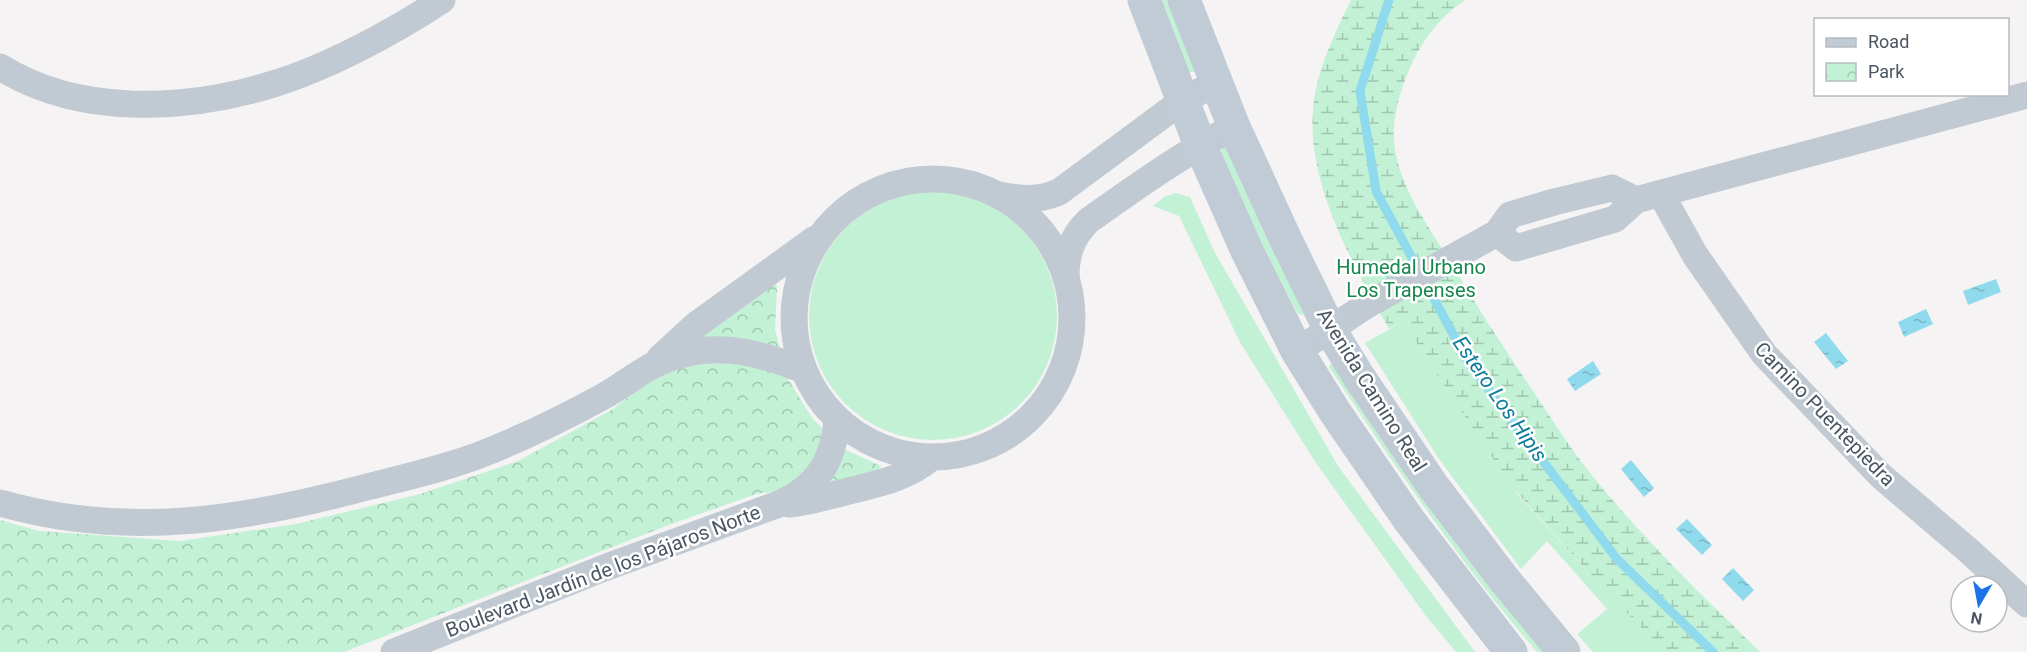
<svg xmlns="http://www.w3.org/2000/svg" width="2027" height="652" viewBox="0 0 2027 652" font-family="Roboto,sans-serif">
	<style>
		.grass { fill: #c3f1d5 }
		.wetland { fill: url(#wetland-marsh) }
		.park { fill: url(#park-crowns) }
		.water { fill: url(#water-ripples) }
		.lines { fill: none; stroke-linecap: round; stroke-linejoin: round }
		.stream { stroke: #90daee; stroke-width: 9 }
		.street { stroke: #c1cad2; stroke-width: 27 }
		.secondary { stroke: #c1cbd6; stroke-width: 33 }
		.labels { text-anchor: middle; stroke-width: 5; stroke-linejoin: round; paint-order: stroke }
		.park-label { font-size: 20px; fill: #17864f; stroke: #fff }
		.street-label { font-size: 20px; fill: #4a5661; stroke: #fff }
		.water-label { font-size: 21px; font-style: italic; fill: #0c7c9b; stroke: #fff }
	</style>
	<defs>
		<pattern id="wetland-marsh" width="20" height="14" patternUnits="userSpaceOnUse" patternTransform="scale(1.5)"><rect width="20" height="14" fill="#c3f1d5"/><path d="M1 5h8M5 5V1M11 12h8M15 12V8" fill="none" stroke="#a0c6b0"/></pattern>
		<pattern id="park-crowns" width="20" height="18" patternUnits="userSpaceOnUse" patternTransform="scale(1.5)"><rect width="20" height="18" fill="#c3f1d5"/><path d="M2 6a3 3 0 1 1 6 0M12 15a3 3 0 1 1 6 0" fill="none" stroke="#a0c6b0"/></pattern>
		<pattern id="water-ripples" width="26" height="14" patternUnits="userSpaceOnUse" patternTransform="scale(1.5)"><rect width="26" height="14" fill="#90daee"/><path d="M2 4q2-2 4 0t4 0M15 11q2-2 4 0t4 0" fill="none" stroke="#78b4c4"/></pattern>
	</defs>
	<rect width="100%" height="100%" fill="#f5f3f3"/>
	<g class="grass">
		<path d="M1161,0h7l28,68 -2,4h-6z"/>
		<path d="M1225,146l50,109 29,56v3l-3,1 -3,-1c-29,-51 -53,-106 -76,-159l-1,-7z"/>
		<circle cx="933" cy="316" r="124"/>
		<path d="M1176,193l14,4 24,54 124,215 137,186h-19l-30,-36 -110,-153 -75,-119 -62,-128 -26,-10 11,-9z"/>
		<path d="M1404,321l23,39 91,135 87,96 61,61h-73l-16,-18 30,-25 -60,-68 -26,28 -82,-110 -74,-116z"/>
		<path d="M1331,363l4,1 212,288h-10c-77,-89 -143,-187 -208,-285z"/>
	</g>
	<path class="wetland" d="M1351,0h114c-34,23 -53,56 -65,95 -4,15 -7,29 -6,45 3,46 36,88 59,126 27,46 56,90 86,134 19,29 38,58 61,85 49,60 105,113 160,167h-94l-61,-61 -93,-104 -85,-127 -23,-39 -15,8c-40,-73 -94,-162 -71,-249 8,-28 20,-54 33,-80z"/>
	<path class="park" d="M773,279l4,8 -2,43 13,49 24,39 30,30 39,18 -5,9 -55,11 -65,8 -90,32 -322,126h-344v-132l39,11 141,10 116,-17 124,-30 98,-33 95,-52z"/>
	<g class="water">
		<path d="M1996,279l5,13 -33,13 -5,-14z"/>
		<path d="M1926,309l7,15 -29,13 -6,-15z"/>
		<path d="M1826,333l22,28 -12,8 -22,-27z"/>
		<path d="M1593,361l8,13 -26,17 -8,-12z"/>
		<path d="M1631,460l23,28 -10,9 -23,-28z"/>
		<path d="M1687,519l25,26 -10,10 -26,-26z"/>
		<path d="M1733,568l21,22 -11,11 -21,-22z"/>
	</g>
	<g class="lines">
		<path class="stream" d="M1389,0l-29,91 16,100 92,171 149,197 96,93"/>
		<g class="street">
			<path d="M0,67c79,49 185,44 270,18 57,-17 122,-52 172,-85"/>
			<circle cx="933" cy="318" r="139"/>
			<path d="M1661,194l34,61 69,99 117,122 88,75 58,53"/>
			<path d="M999,195c22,4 39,6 60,-3l123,-91 34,-18"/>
			<path d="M1497,233l19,15 99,-29 21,-19 391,-105"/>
			<path d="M1066,277c0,-23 6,-40 22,-56 48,-34 94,-67 146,-94"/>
			<path d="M1297,351l70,-46 130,-72 13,-18 44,-13 58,-14 24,12"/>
			<path d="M660,358l36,-33 119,-86"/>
			<path d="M0,503c127,36 243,17 367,-16 37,-9 74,-18 110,-31 44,-17 85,-37 127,-60 16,-9 30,-20 46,-29 53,-28 101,-18 153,3"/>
			<path d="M789,504c19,-2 37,-7 56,-12 31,-8 61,-13 86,-34"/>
			<path d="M394,652l210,-84 175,-64c38,-17 55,-43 58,-85"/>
		</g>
		<g class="secondary">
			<path d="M1144,0l56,145 47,106 50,100 38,61 74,108 102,132"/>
			<path d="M1184,0l50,127 52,113 43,88 30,49 74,109 70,92 61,74"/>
		</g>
	</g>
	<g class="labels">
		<g class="park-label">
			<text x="1411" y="274">Humedal Urbano<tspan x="1411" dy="23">Los Trapenses</tspan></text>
		</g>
		<g class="street-label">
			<text transform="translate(1372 390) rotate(58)" y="7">Avenida Camino Real</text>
			<text transform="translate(1825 414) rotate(46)" y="7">Camino Puentepiedra</text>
			<text transform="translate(603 571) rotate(-21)" y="7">Boulevard Jardín de los Pájaros Norte</text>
		</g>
		<g class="water-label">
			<text transform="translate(1500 399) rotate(55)" y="7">Estero Los Hipis</text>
		</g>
	</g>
	<rect x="1814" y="18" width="195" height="78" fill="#ffffff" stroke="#b7bbc0" stroke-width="1.5"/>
	<rect x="1826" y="38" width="30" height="9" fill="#c1cbd6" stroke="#b7bbc0" stroke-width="1.5"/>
	<text x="1868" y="48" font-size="18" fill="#4a5661">Road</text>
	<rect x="1826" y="63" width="30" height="18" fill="url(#park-crowns)" stroke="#b7bbc0" stroke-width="1.5"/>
	<text x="1868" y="78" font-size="18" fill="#4a5661">Park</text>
	<g transform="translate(1979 604) rotate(190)"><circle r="28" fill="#ffffff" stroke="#b7bbc0" stroke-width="1.5"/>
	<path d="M0-4.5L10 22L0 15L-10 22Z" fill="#1a73e8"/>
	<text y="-9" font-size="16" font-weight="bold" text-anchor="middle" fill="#4a5661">N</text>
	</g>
</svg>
